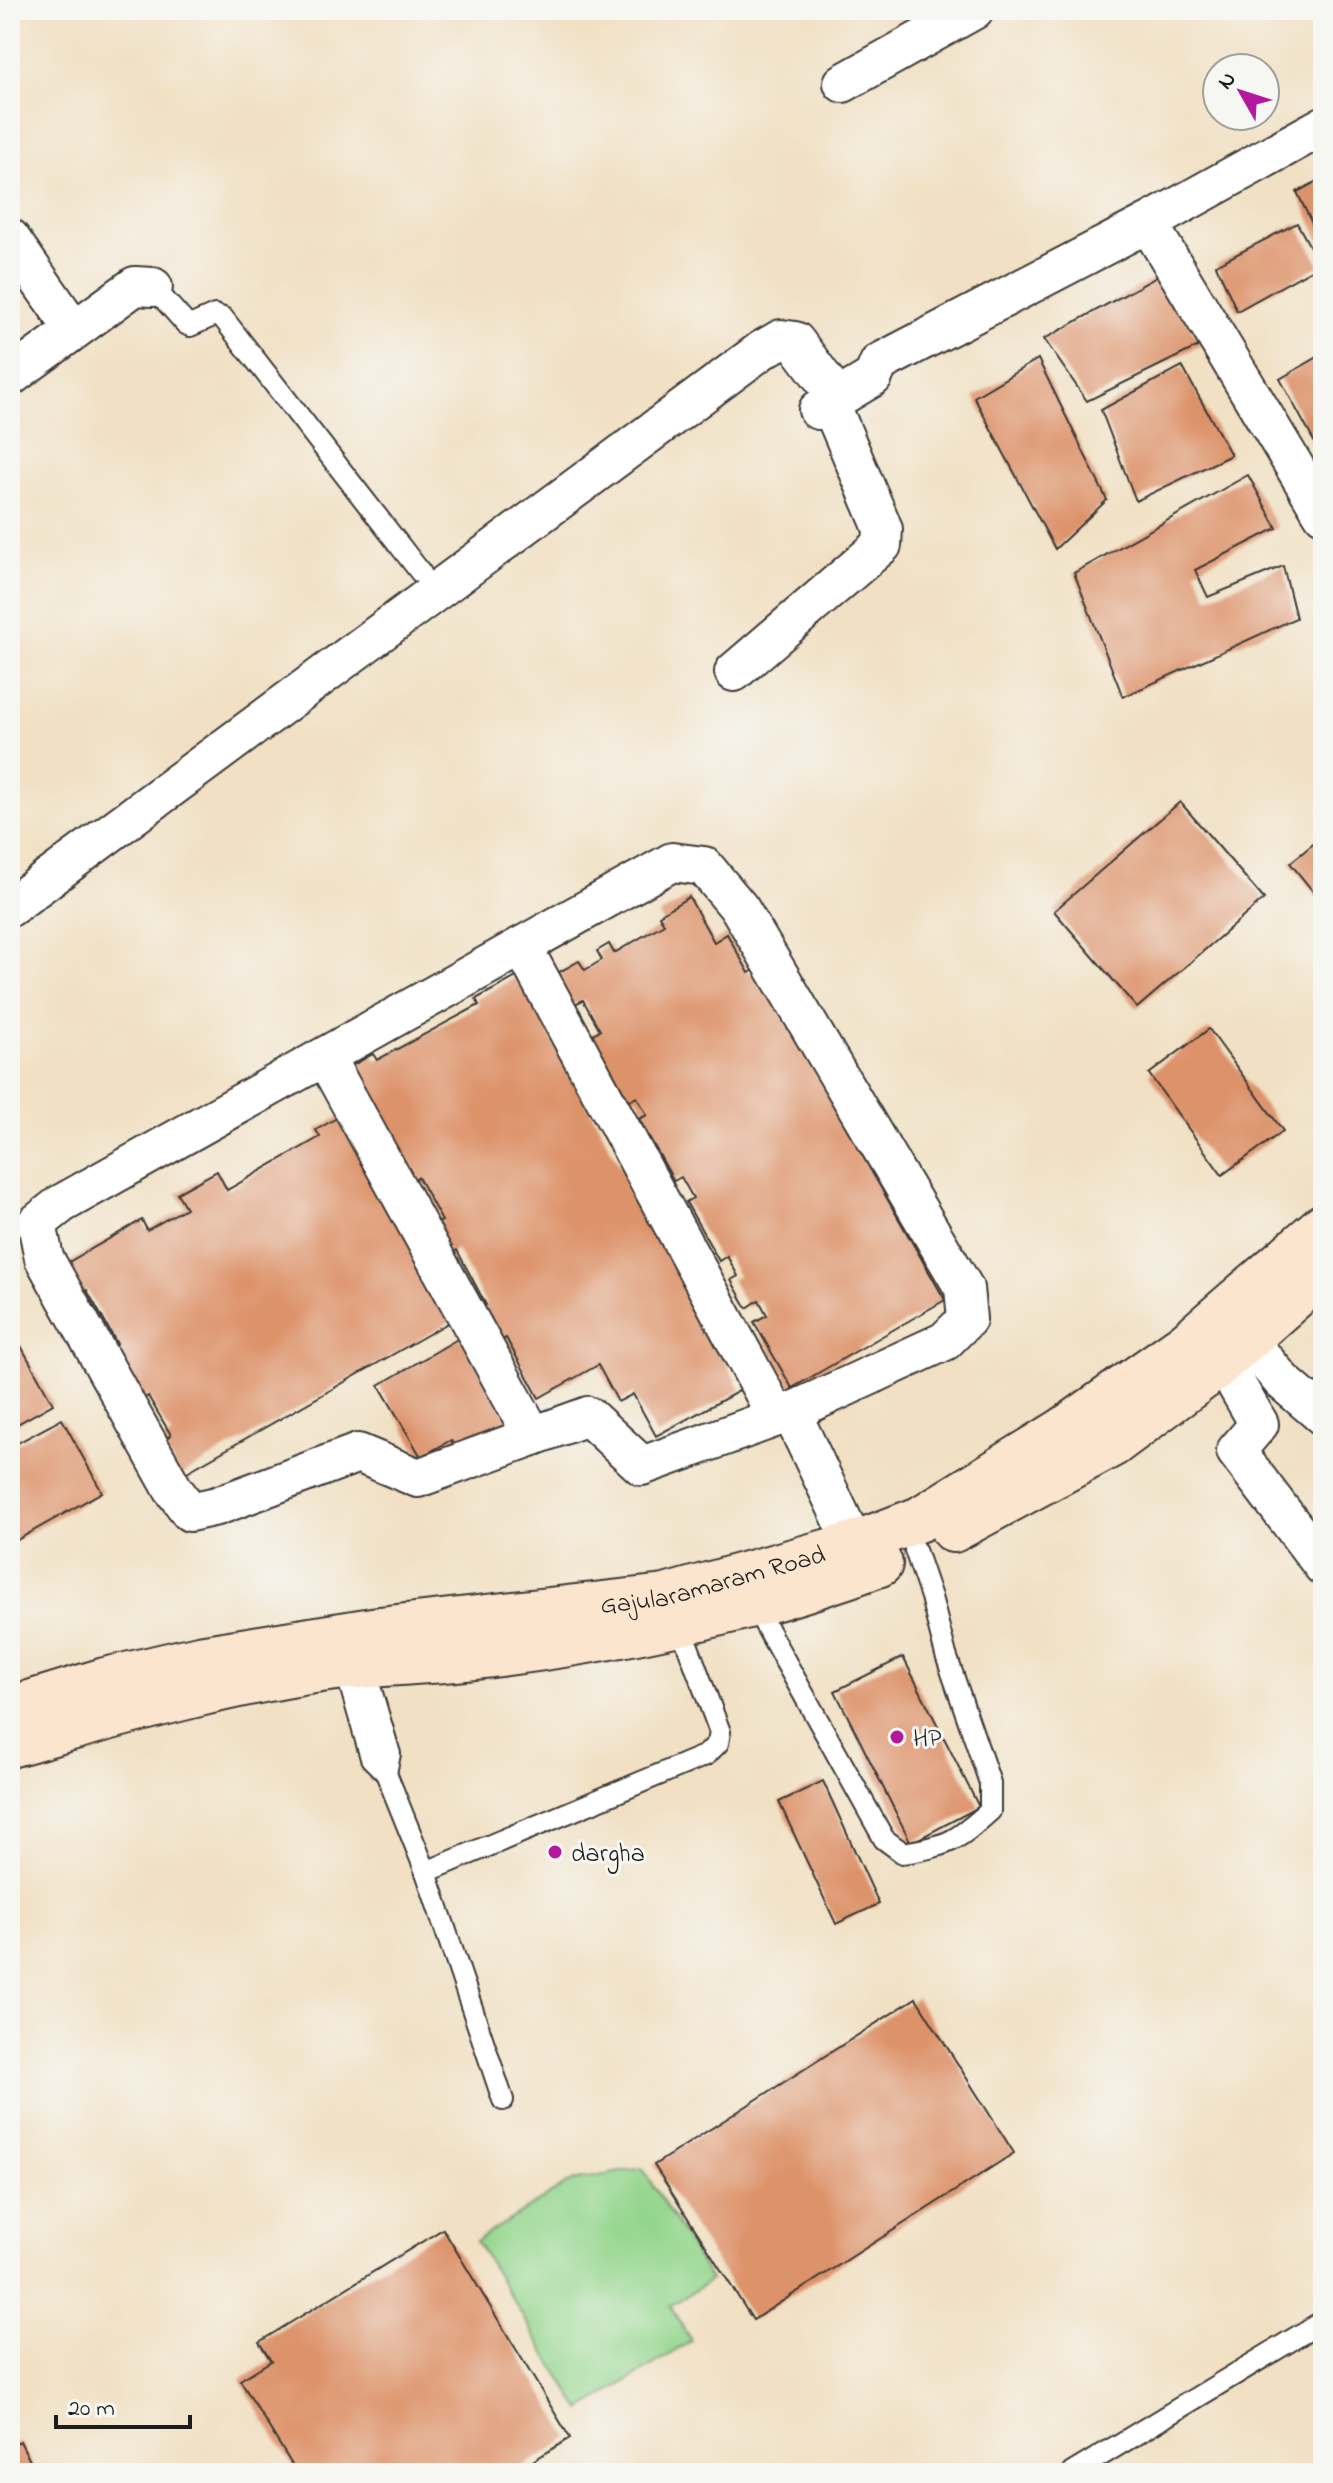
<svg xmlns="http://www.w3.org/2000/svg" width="1333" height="2483" viewBox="0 0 1333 2483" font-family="'Indie Flower',sans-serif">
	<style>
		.green { fill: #93d58c; stroke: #587854; stroke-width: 2 }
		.building { fill: #dd936b }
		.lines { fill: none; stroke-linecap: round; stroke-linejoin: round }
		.lane-casing { stroke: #3c3935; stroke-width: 24 }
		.street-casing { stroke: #3c3935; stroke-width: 42 }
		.secondary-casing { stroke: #3c3935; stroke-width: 48 }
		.lane { stroke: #fff; stroke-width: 20 }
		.street { stroke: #fff; stroke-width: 38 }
		.secondary { stroke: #fbe5cf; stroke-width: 44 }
		.poi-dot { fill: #b5179e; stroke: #f6f6f2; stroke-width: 3 }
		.labels { text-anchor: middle; stroke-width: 6; stroke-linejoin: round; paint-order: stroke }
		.street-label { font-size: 26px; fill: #1c1c1c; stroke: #f6f6f2 }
		.poi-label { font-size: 26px; fill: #1c1c1c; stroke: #f6f6f2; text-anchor: start }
	</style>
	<rect width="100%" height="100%" fill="#f6f6f2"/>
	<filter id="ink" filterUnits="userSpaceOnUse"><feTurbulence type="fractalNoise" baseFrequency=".0125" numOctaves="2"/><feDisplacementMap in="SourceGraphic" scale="16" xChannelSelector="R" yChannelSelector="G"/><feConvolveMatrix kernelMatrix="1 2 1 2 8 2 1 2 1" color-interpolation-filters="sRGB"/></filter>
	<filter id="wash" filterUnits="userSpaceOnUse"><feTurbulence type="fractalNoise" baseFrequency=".006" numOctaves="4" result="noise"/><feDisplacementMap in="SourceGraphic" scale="32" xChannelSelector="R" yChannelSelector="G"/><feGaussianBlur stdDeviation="1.8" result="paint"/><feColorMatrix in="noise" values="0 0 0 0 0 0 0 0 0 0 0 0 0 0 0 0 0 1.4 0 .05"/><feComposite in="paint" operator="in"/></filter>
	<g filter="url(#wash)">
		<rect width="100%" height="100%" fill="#f1e0c3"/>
		<path class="green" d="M642,2168l69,112 -41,26 21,35 -110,69 -105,-169 96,-60z"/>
		<g id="blocks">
			<g class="building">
				<path d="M1323,178v69l-26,-55z"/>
				<path d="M1297,223l23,42 -83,46 -21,-46z"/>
				<path d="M1160,275l41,70 -114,56 -43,-62z"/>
				<path d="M1323,354v104l-43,-79z"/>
				<path d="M1038,359l69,141 -52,49 -81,-152z"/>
				<path d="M1182,366l49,89 -95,46 -35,-91z"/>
				<path d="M1248,475l29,53 -82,42 13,27 75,-31 13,52 -173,79 -49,-124z"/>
				<path d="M1180,802l84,97 -127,109 -83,-97z"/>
				<path d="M1323,836v68l-33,-41z"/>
				<path d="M689,897l25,45 13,-8 22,39 7,-4 189,331 -153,88 -38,-66 13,-7 -8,-15 -12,8 -16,-28 7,-4 -11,-20 -8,5 -33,-59 7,-4 -12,-21 -7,4 -35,-62 8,-4 -10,-18 -8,4 -38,-66 9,-5 -17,-30 -10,5 -17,-31 23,-13 6,9 17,-10 -5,-9 12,-7 5,9 50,-29 -5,-9z"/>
				<path d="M518,976l223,414 -85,46 -23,-42 -15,8 -20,-37 -59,33 -33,-60 -10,6 -18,-34 8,-5 -29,-55 -9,5 -16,-29 10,-5 -24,-44 -9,5 -61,-114 25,-14 4,6 102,-55 -3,-6z"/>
				<path d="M1209,1029l74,102 -61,44 -73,-101z"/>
				<path d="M347,1112l115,203 -282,161 -19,-34 10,-7 -23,-39 -10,5 -29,-52 8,-5 -30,-54 -9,5 -16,-29 80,-46 5,10 39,-22 -9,-15 40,-22 10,19 93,-53 -4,-7z"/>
				<path d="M10,1326l43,78 -43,24z"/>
				<path d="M461,1337l53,93 -52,30 -11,-20 -30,17 -42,-72z"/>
				<path d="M62,1419l40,73 -92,52v-97z"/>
				<path d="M903,1657l76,150 -68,36 -76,-152z"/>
				<path d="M823,1781l56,123 -43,20 -57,-122z"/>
				<path d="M916,1998l98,155 -261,167 -99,-155z"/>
				<path d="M443,2229l127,209 -57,35h-216l-57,-93 31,-19 -12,-19z"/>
				<path d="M20,2441l16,32h-26v-27z"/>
			</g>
		</g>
	</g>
	<g filter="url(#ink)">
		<use href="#blocks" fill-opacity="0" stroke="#3c3935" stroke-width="2"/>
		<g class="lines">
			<g class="lane-casing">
				<g id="lane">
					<path d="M153,287l33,37 4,2 25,-11 8,3 198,255"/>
					<path d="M754,1605l130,234 19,14c47,-8 52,-11 87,-42v-28l-44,-128 -15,-58 -16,-47"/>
					<path d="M345,1668l26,90 15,15 4,-19 -26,-88"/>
					<path d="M386,1773l40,99 77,228"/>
					<path d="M426,1872l280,-117 12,-12 2,-11 -40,-107"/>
					<path d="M1072,2473l251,-152"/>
				</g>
			</g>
			<g class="street-casing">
				<g id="street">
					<path d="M843,83l131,-73"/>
					<path d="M1148,223l175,291"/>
					<path d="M10,238l64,92"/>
					<path d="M10,377l125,-91 18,1"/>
					<path d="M818,410l55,-33 6,-14 269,-140 175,-97"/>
					<path d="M734,672l148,-127 1,-16 -4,-10 -49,-116"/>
					<path d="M10,907l752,-557 19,-11 14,2 30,40"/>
					<path d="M522,946l255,471"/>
					<path d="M325,1057l208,379"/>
					<path d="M1247,1339l35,42 41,35"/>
					<path d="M1222,1360l37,64 -23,27 87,115"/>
					<path d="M791,1412l-149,54 -54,-50 -170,62 -60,-25 -141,53 -27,6 -17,-23 -129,-231 -7,-35 24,-19 611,-342 32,4 36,43 224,379 3,31 -22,22 -154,71 63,132 7,27"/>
				</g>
			</g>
			<g class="secondary-casing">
				<g id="secondary">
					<path d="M953,1530l160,-86 96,-71 114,-101"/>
					<path id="s1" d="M10,1709l95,-29 94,-22 180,-29 286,-32 189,-53 66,-25 142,-88 124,-87 137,-118"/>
					<path d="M10,1745c105,-29 210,-61 318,-76 46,-6 93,-6 139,-11 142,-16 279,-44 413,-94"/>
				</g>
			</g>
			<use href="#lane" class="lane"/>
			<use href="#street" class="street"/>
			<use href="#secondary" class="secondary"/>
		</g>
	</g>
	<g class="poi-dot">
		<circle cx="897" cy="1737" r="8"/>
		<circle cx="555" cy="1852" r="8"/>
	</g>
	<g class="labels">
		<g class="street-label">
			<text dy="9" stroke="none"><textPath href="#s1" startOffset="716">Gajularamaram Road</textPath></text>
		</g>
		<g class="poi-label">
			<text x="913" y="1746">HP</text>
			<text x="571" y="1861">dargha</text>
		</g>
	</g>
	<rect width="1333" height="2483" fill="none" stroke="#f6f6f2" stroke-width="40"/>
	<g transform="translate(1241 92) rotate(309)"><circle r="38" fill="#f6f6f2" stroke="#9f9f9c" stroke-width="2"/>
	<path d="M0-6L14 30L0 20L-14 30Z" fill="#b5179e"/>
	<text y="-12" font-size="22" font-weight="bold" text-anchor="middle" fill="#1c1c1c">N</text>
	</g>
	<path d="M56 2415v12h134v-12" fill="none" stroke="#1c1c1c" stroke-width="4"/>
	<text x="68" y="2415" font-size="24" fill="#1c1c1c" stroke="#f6f6f2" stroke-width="6" paint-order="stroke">20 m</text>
</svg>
